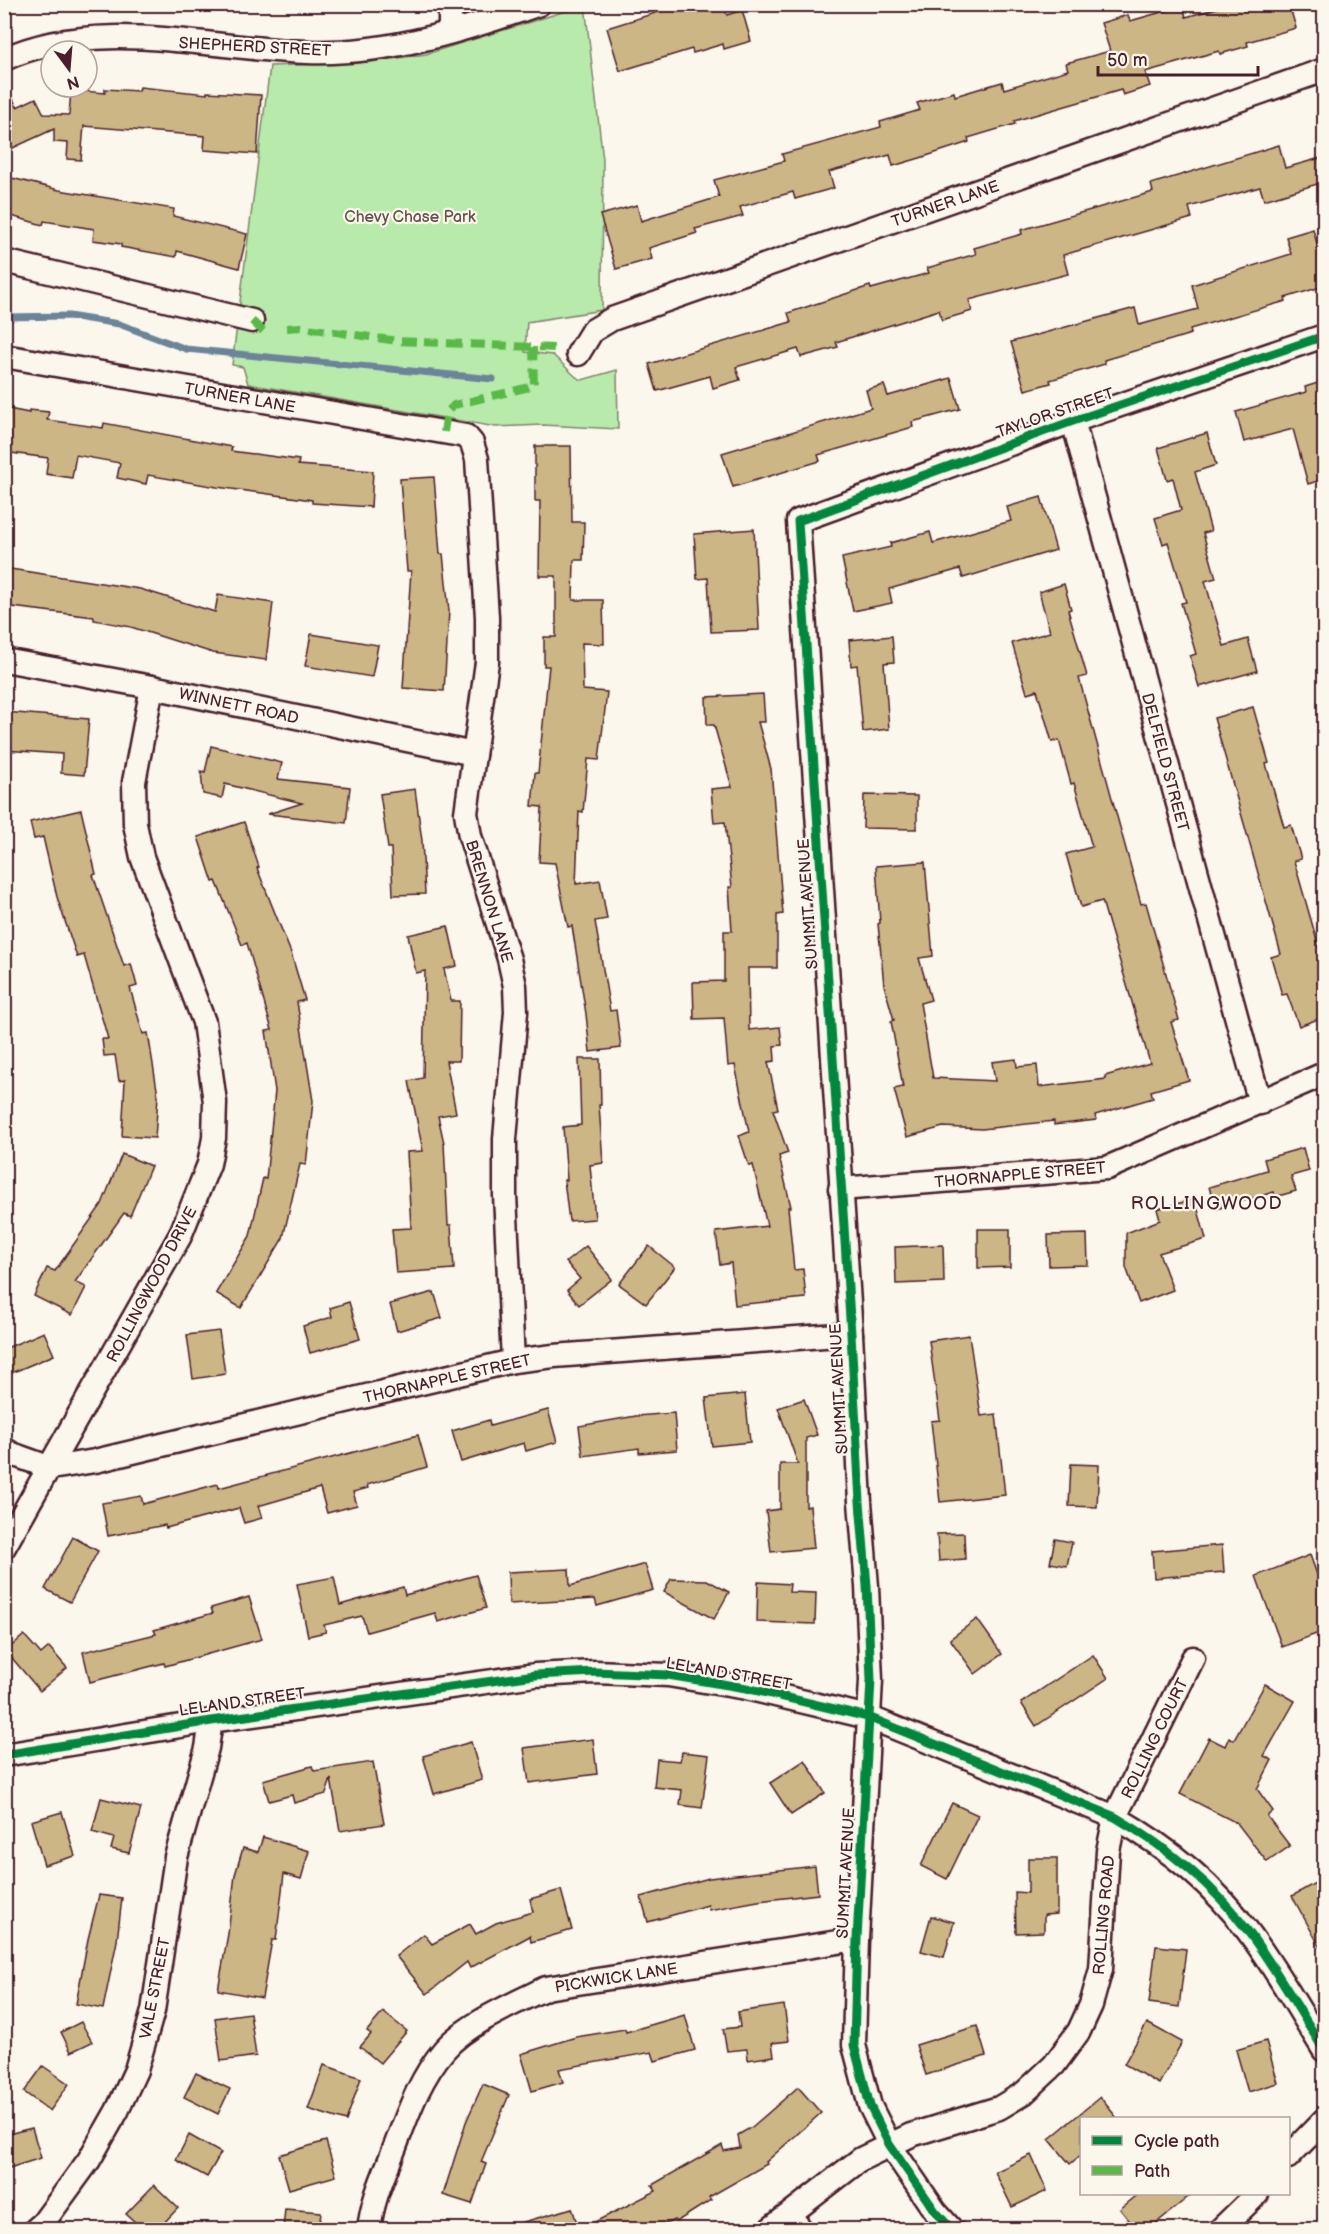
<svg xmlns="http://www.w3.org/2000/svg" width="1329" height="2234" viewBox="0 0 1329 2234" font-family="'Balsamiq Sans',sans-serif">
	<style>
		.green { fill: #b7eaab; stroke: #80846b; stroke-width: 1.5 }
		.lines { fill: none; stroke-linecap: round; stroke-linejoin: round }
		.stream { stroke: #6c8499; stroke-width: 7 }
		.building { fill: #cdb685; stroke: #4a1f2b; stroke-width: 1.5 }
		.service-casing { stroke: #4a1f2b; stroke-width: 15 }
		.minor-casing { stroke: #4a1f2b; stroke-width: 27 }
		.service { stroke: #fbf7ec; stroke-width: 10 }
		.minor { stroke: #fbf7ec; stroke-width: 22 }
		.quiet { stroke: #58b947; stroke-width: 8; stroke-dasharray: 15 8; stroke-linecap: butt }
		.cycleway-casing { stroke: #fbf7ec; stroke-width: 13 }
		.cycleway { stroke: #00873e; stroke-width: 9 }
		.labels { text-anchor: middle; stroke-width: 4.5; stroke-linejoin: round; paint-order: stroke }
		.street-label { font-size: 16px; fill: #4a1f2b; stroke: #fbf7ec }
		.park-label { font-size: 16px; fill: #65524b; stroke: #fbf7ec }
		.neighbourhood-label { font-size: 18px; letter-spacing: 1.5px; fill: #4a1f2b; stroke: #fbf7ec }
	</style>
	<rect width="100%" height="100%" fill="#fbf7ec"/>
	<filter id="ink" filterUnits="userSpaceOnUse"><feTurbulence type="fractalNoise" baseFrequency=".0167" numOctaves="2"/><feDisplacementMap in="SourceGraphic" scale="12" xChannelSelector="R" yChannelSelector="G"/><feConvolveMatrix kernelMatrix="1 2 1 2 8 2 1 2 1" color-interpolation-filters="sRGB"/></filter>
	<g filter="url(#ink)">
		<path class="green" d="M585,5l18,155 -1,150 -75,12 -2,30 28,3 23,22 6,3 35,-10 1,59 -75,-4 -47,2 -248,-43 -5,-17 -11,-2 38,-299 101,-4 55,-8z"/>
		<g class="lines">
			<path class="stream" d="M4,317l65,-1 50,8 67,25 307,30"/>
		</g>
		<g class="building">
			<path d="M684,4h39l4,11 15,-5 9,31 -27,8 -1,-5 -30,9 -1,-4 -72,22 -13,-43z"/>
			<path d="M1231,4h58l7,24 -49,14 1,4 -28,8 -1,-3 -74,21 5,14 -27,9 -2,-5 -107,31 1,3 -47,14 1,4 -49,16 -27,8 -3,-11 -61,17 5,16 -39,11 -2,-7 -53,15 3,9 -48,13 2,4 -48,15 3,11 -36,10 -16,-54 37,-10 4,16 78,-24 -5,-17 70,-19 -2,-7 99,-27 -1,-5 40,-12 -3,-7 37,-11 1,4 47,-14 2,7 64,-19 -2,-7 44,-12 -9,-28 27,-8 2,6 53,-15 3,11z"/>
			<path d="M4,81l13,26 19,-9 8,16 25,1 2,-25 34,3v-4l34,2 1,-4 67,7v-2l54,3 -4,59 -53,-4 1,-14 -121,-10 -3,34 -14,-1 1,-16 -14,-1v-13l-50,23z"/>
			<path d="M1279,145l6,23 39,-11v25l-60,18 -4,-13 -71,20 3,11 -129,37 5,19 -99,26 3,11 -30,9 -3,-10 -103,32 2,5 -37,10 -3,-8 -62,18 4,13 -27,8 -3,-12 -53,15 -8,-27 142,-42 -3,-9 82,-27 1,3 58,-16 -2,-5 49,-14 -2,-6 48,-14 -1,-4 132,-38 -2,-8z"/>
			<path d="M4,176l55,14 115,19 -1,7 74,18 -8,34 -62,-17 -1,6 -55,-10v-3l-28,-4 1,-11 -50,-8 -1,4 -39,-11z"/>
			<path d="M1313,229l11,41v16l-39,12 1,3 -96,28 1,5 -87,26 1,4 -55,16 1,3 -26,7 -14,-48 124,-34 4,17 59,-16 -6,-24 99,-31 -5,-17z"/>
			<path d="M951,378l9,31 -48,13 1,5 -95,28 2,6 -87,26 -11,-34 149,-45 -5,-18 18,-5 4,11z"/>
			<path d="M1324,381v98l-16,5 -15,-55 -49,13 -8,-30 70,-20 -1,-5z"/>
			<path d="M4,408l25,5v-3l20,2 -2,8 56,8 1,-5 128,24 -1,4 68,9 -1,5 75,6 -2,36 -59,-4v-3l-95,-13 -69,-12 -2,9 -29,-6 3,-15 -44,-8 -4,23 -26,-4 2,-16 -44,-6z"/>
			<path d="M1207,433l9,32 -21,7 16,59 -8,2 13,45 -11,3 19,65 24,-7 9,32 -58,16 -9,-31 6,-2 -15,-51 5,-1 -18,-60 -5,2 -8,-26 26,-8 -8,-32 -6,2 -9,-32z"/>
			<path d="M535,446h36l1,76h12l-1,38h-9l-1,40h30l1,44 -22,-1 1,47 24,2 -8,68 -11,-1 -5,53 -4,-1 -3,73 24,-4 7,39 -12,2 15,90 6,-1 5,38 -31,4 -4,-38 -14,-88 -4,1 -13,-64 -16,-1 3,-55 -10,-1 3,-33h3l11,-107h-5v-29h12v-61h-17l1,-75h-5z"/>
			<path d="M434,477l6,77h3l6,57 -5,80 -41,-3 8,-117h-4l-7,-92z"/>
			<path d="M1041,497l15,53 -93,28 -3,-9 -71,20 3,14 -39,8 -11,-53 49,-11 -1,-4 40,-11 3,11 78,-22 -4,-14z"/>
			<path d="M754,529l5,101 -48,2 -3,-54 -11,1 -3,-45z"/>
			<path d="M4,568l136,21 75,23 3,-17 55,8 -7,57 -53,-7 -82,-26 -37,-7v-3l-90,-11z"/>
			<path d="M1064,584l7,25 -3,1 19,66 -8,2 62,226 5,-1 33,117 -8,2 18,58 -38,11 2,7 -58,17 1,5 -42,5v-4l-72,8 -39,-2 -36,10 -13,-48 9,-2 -12,-66 3,-1 -10,-35 -6,-61 2,-1 -4,-57 49,-4 8,94 -14,2 12,42 -11,3 13,75 62,3 -3,-19 24,-3 1,8 20,-2 2,22 67,-8 -1,-3 45,-13 -48,-162 -21,6 -15,-53 26,-7 -18,-64 -3,1 -12,-44 -7,2 -15,-52 -10,3 -15,-50 38,-11 -11,-40z"/>
			<path d="M311,634l67,11 -6,32 -67,-11z"/>
			<path d="M892,636l2,26 -10,1 5,66 -26,3 -6,-67 -6,1 -2,-26z"/>
			<path d="M763,694l2,28h-7l13,47 12,145 -6,1v53h-29l1,62 31,-3 2,18 -8,1 1,15 -7,1 10,47 -5,1 15,43 -9,3 12,51h-3l6,63 9,-1 3,29 -71,7 -4,-42 -11,2 -4,-33 51,-6 -14,-61 -4,1 -10,-30 10,-4 -14,-67 -7,1 -4,-48 -30,1 -1,-37 31,-1v-50h8l-3,-44h3l-7,-65 -11,1 -3,-34 21,-2 -18,-62h-7l-1,-28z"/>
			<path d="M1253,707l16,56 -3,1 18,63 7,-2 10,34 -7,2 30,104v52l-25,9 -12,-32 -5,1 -11,-38 10,-3 -67,-236z"/>
			<path d="M4,712l85,7 -5,56 -23,-2 1,-19 -58,-4z"/>
			<path d="M211,746l71,17 -4,16 72,8 -4,36 -78,-9 34,-11 -77,-19 -3,14 -19,-4 -2,-23 4,1z"/>
			<path d="M415,789l7,52 3,53 -32,1 -2,-47h-3l-8,-54z"/>
			<path d="M864,795l53,1v33l-54,-1z"/>
			<path d="M81,810l15,64 -3,1 31,91 7,-2 6,22 -7,2 13,46 5,-1 10,63 -3,42 -33,-2 3,-56 -6,1 -4,-26 -11,1 -2,-17h6l-24,-84 -7,2 -20,-60 -14,-60 -9,2 -4,-17z"/>
			<path d="M244,822l15,45 -2,1 34,85 14,47 -8,2 16,99 -7,64 -6,-1 -17,74 -42,70 -25,-15 34,-57 13,-58 3,1 9,-88 -9,-60 6,-1 -25,-87 -5,2 -26,-64 -3,1 -15,-45z"/>
			<path d="M448,926l9,40 -13,3 7,32h9l-1,60h-13l10,52 -18,3 6,27 4,82h3l3,44 -58,4 -4,-44 19,-1 -4,-76 16,-1 -14,-70 14,-3 2,-107 -9,2 -8,-38z"/>
			<path d="M579,1059h21l1,46h-2l4,58 -13,2 5,54 -26,2 -5,-41h3l-4,-53 18,-2z"/>
			<path d="M1303,1148l6,23 -18,5 5,15 -21,6 -1,-5 -58,17 -7,-22 58,-17 -3,-11z"/>
			<path d="M122,1154l29,12 -21,50 -6,-3 -49,69 11,5 -14,28 -38,-19 13,-28 8,3 47,-67z"/>
			<path d="M1195,1199l11,40 -47,14 14,37 -34,13 -13,-36v-34l34,-13 -3,-11z"/>
			<path d="M978,1229h32v38l-32,1z"/>
			<path d="M1087,1234l1,31 -39,1 -1,-31z"/>
			<path d="M943,1245l1,37 -48,2 -1,-37z"/>
			<path d="M586,1246l26,33 -33,26 -12,-15 13,-11 -14,-17z"/>
			<path d="M649,1246l26,21 -29,37 -27,-20z"/>
			<path d="M434,1292l8,26 -45,13 -7,-27z"/>
			<path d="M349,1302l11,37 -50,14 -7,-27 29,-9 -2,-9z"/>
			<path d="M219,1331l6,43 -32,5 -6,-44z"/>
			<path d="M44,1332l10,23 -50,21v-27z"/>
			<path d="M969,1335l12,81 15,-2 9,81 -65,7 -9,-81 9,-1 -11,-79z"/>
			<path d="M745,1394l5,48 -38,4 -6,-48z"/>
			<path d="M804,1399l13,36 -11,3v69l4,-1 4,42 -43,4 -5,-41 14,-2v-45h18l-20,-56z"/>
			<path d="M548,1410l9,32 -31,9 -2,-8 -63,19 -9,-31 37,-11 1,6z"/>
			<path d="M674,1413l3,37 -38,3v-5l-56,8 -4,-30 57,-10z"/>
			<path d="M418,1435l9,32 -60,18 1,3 -15,4 4,13 -30,8 -7,-25 -62,18 4,12 -18,5 -5,-15 -73,20 -1,-3 -57,11 -6,-33 39,-7 2,8 75,-20 1,4z"/>
			<path d="M1071,1464l28,1 -2,42 -28,-1z"/>
			<path d="M964,1533l1,26 -26,2 -2,-27z"/>
			<path d="M73,1537l25,14 -28,51 -25,-13z"/>
			<path d="M1055,1539l17,3 -5,24 -17,-3z"/>
			<path d="M1222,1545l2,27 -70,6 -2,-27z"/>
			<path d="M1310,1555l14,39v37l-42,16 -26,-71z"/>
			<path d="M645,1564l8,26 -56,16 -2,-7 -86,5 -1,-32 61,-3 1,17z"/>
			<path d="M476,1575l10,33 -48,14 -3,-9 -68,19 -5,-16 -38,9 2,7 -18,4 -11,-52 37,-7 6,28 63,-18 2,8z"/>
			<path d="M671,1579l36,1 22,12 -15,27 -50,-27z"/>
			<path d="M758,1582l32,2 -1,8 27,1 -1,31 -58,-2z"/>
			<path d="M249,1597l13,42 -97,27 -1,-3 -74,19 -7,-30 73,-18 -2,-4 59,-17 -2,-5z"/>
			<path d="M977,1619l25,35 -27,20 -25,-35z"/>
			<path d="M24,1635l17,19 8,-7 18,21 -27,23 -34,-40z"/>
			<path d="M1093,1655l15,23 -72,48 -15,-23z"/>
			<path d="M1265,1684l30,17 -31,55 8,4 -15,29 16,22 -6,5 23,30 -23,16 -30,-39 -57,-29 29,-56 16,8 4,-9 5,3z"/>
			<path d="M593,1739l4,35 -68,9 -5,-35z"/>
			<path d="M471,1742l11,38 -48,14 -11,-38z"/>
			<path d="M682,1752l27,3 -7,53 -22,-3 2,-15 -28,-3 3,-28 23,2z"/>
			<path d="M805,1760l20,33 -34,22 -21,-32z"/>
			<path d="M373,1762l11,62 -44,7 -9,-52 -5,15 -32,9 -2,-8 -23,6 -6,-21 49,-14 2,5z"/>
			<path d="M101,1798l40,10 -12,45 -18,-4 3,-11 -22,-6z"/>
			<path d="M952,1803l26,12 -31,64 -26,-13z"/>
			<path d="M62,1812l13,44 -31,9 -13,-44z"/>
			<path d="M263,1837l46,14 -8,28 -17,-5 -8,66h-4l-10,58 -44,-8 10,-56 7,-59 8,-27 15,4z"/>
			<path d="M1028,1858h29v56l-13,1v17l-28,1 -1,-41 13,1z"/>
			<path d="M815,1866l3,28 -60,7 -49,9 -1,-5 -60,17 -7,-25 68,-19z"/>
			<path d="M1324,1878v76l-32,-58z"/>
			<path d="M561,1890l11,40 -41,12 -1,-6 -60,32 -3,-6 -40,32 -31,-38 28,-22 8,10 38,-20 6,10 20,-11 37,-11 -3,-13z"/>
			<path d="M99,1895l23,3 -5,43 -14,68 -27,-5 12,-65z"/>
			<path d="M931,1916l23,6 -10,35 -23,-6z"/>
			<path d="M1156,1946l30,3 -7,58 -30,-4z"/>
			<path d="M784,2005l5,36 -17,2 2,13 -26,4 -1,-11 -20,2 -4,-22 17,-2 -2,-15z"/>
			<path d="M383,2012l24,19 -27,32 -20,-16 11,-13 -4,-3z"/>
			<path d="M250,2013l6,43 -35,5 -6,-43z"/>
			<path d="M685,2015l10,35 -40,11 -3,-9 -93,17 4,13 -31,9 -11,-37 55,-17 49,-8 1,3z"/>
			<path d="M81,2022l11,20 -21,10 -10,-20z"/>
			<path d="M1147,2023l35,19 -23,42 -35,-20z"/>
			<path d="M977,2026l9,30 -60,19 -10,-30z"/>
			<path d="M1266,2041l12,42 -30,9 -12,-42z"/>
			<path d="M324,2065l37,13 -15,43 -38,-12z"/>
			<path d="M43,2066l26,18 -19,27 -26,-19z"/>
			<path d="M196,2073l34,16 -12,25 -34,-17z"/>
			<path d="M483,2084l26,11 -28,67 5,2 -14,40 -29,-9 23,-73z"/>
			<path d="M798,2087l23,26 -55,49 1,2 -58,33 2,3 -35,22 -2,-2 -19,9h-74l75,-38 -4,-6 70,-40 2,6 16,-3 -2,-13 14,-8z"/>
			<path d="M1100,2097l17,21h-35v36l-12,10 -21,-25z"/>
			<path d="M32,2128l9,30 -32,10 -5,-15v-18z"/>
			<path d="M189,2135l32,18 -14,24 -31,-17z"/>
			<path d="M326,2141l10,35 -47,13 -10,-34z"/>
			<path d="M1031,2155l16,36 -35,16 -17,-35z"/>
			<path d="M154,2185l24,23 -20,21h-15l-17,-15z"/>
			<path d="M1140,2193h53l-44,36h-13l-16,-20z"/>
			<path d="M572,2208l7,21h-65l-1,-4z"/>
			<path d="M285,2209l36,3 -2,17h-36z"/>
		</g>
		<g class="lines">
			<g class="service-casing">
				<path id="service" d="M794,2211l15,19"/>
			</g>
			<g class="minor-casing">
				<g id="minor">
					<path d="M450,4v28"/>
					<path d="M4,59c93,-43 205,-10 303,-7 79,3 158,-22 232,-48"/>
					<path d="M4,261l248,60"/>
					<path d="M578,354l14,-23 20,-12 712,-249"/>
					<path d="M4,356l462,80 6,7 5,16 10,158v45l-21,151 4,23 39,123 6,27 1,26 -11,127v56l8,166"/>
					<path d="M1073,421l187,682"/>
					<path d="M4,660l148,27 322,67"/>
					<path d="M840,1189l267,-21 217,-94"/>
					<path d="M4,1449l8,5 39,14 44,-7 418,-100 41,-5 297,-22"/>
					<path d="M4,1547l176,-311 29,-72 5,-26 1,-36 -11,-80 -62,-165 -7,-33 -1,-42 18,-95"/>
					<path d="M4,1755l207,-34 324,-46 60,-3 73,3 78,13 122,29 247,100c50,29 97,66 132,113 28,37 52,80 77,120"/>
					<path d="M1288,2157l36,-37"/>
					<path d="M35,2230l8,-7 46,-63 28,-49 19,-41 17,-59 23,-154 31,-109 4,-27"/>
					<path d="M369,2230c3,-30 15,-55 26,-83 13,-34 25,-69 49,-97 22,-26 71,-47 102,-62l311,-49"/>
					<path d="M769,2230l92,-71 50,-24 88,-27 25,-15 30,-28 25,-34 12,-26 10,-36 7,-118 7,-34 78,-159"/>
					<path d="M952,2230l-17,-19 -46,-67 -19,-38 -16,-61 3,-106 14,-259 -4,-94 -7,-84 -9,-168 -53,-813 275,-100 251,-85"/>
					<path d="M1220,2230l37,-36"/>
				</g>
			</g>
			<use href="#service" class="service"/>
			<use href="#minor" class="minor"/>
			<g class="quiet">
				<path d="M252,321l14,13"/>
				<path d="M287,328l13,-1 98,14 158,7"/>
				<path d="M444,432l3,-20 7,-7 80,-19 -1,-39"/>
			</g>
			<g class="cycleway-casing">
				<g id="cycleway">
					<path d="M4,1755l207,-34 324,-46 60,-3 73,3 78,13 122,29 247,100c50,29 97,66 132,113 28,37 52,80 77,120"/>
					<path d="M952,2230l-17,-19 -46,-67 -19,-38 -16,-61 3,-106 14,-259 -4,-94 -7,-84 -9,-168 -53,-813 275,-100 251,-85"/>
				</g>
			</g>
			<use href="#cycleway" class="cycleway"/>
		</g>
	</g>
	<g class="labels">
		<g class="street-label">
			<text transform="translate(255 46) rotate(3)" y="6">SHEPHERD STREET</text>
			<text transform="translate(945 203) rotate(-19)" y="6">TURNER LANE</text>
			<text transform="translate(240 397) rotate(10)" y="6">TURNER LANE</text>
			<text transform="translate(1055 412) rotate(-19)" y="6">TAYLOR STREET</text>
			<text transform="translate(239 705) rotate(12)" y="6">WINNETT ROAD</text>
			<text transform="translate(1166 762) rotate(75)" y="6">DELFIELD STREET</text>
			<text transform="translate(490 901) rotate(73)" y="6">BRENNON LANE</text>
			<text transform="translate(807 904) rotate(-94)" y="6">SUMMIT AVENUE</text>
			<text transform="translate(1020 1174) rotate(-5)" y="6">THORNAPPLE STREET</text>
			<text transform="translate(151 1284) rotate(-62)" y="6">ROLLINGWOOD DRIVE</text>
			<text transform="translate(447 1378) rotate(-13)" y="6">THORNAPPLE STREET</text>
			<text transform="translate(838 1389) rotate(-93)" y="6">SUMMIT AVENUE</text>
			<text transform="translate(729 1673) rotate(10)" y="6">LELAND STREET</text>
			<text transform="translate(242 1701) rotate(-8)" y="6">LELAND STREET</text>
			<text transform="translate(1154 1738) rotate(-64)" y="6">ROLLING COURT</text>
			<text transform="translate(845 1873) rotate(-87)" y="6">SUMMIT AVENUE</text>
			<text transform="translate(1103 1915) rotate(-85)" y="6">ROLLING ROAD</text>
			<text transform="translate(616 1977) rotate(-9)" y="6">PICKWICK LANE</text>
			<text transform="translate(154 1988) rotate(-79)" y="6">VALE STREET</text>
		</g>
		<g class="park-label">
			<text x="410" y="222">Chevy Chase Park</text>
		</g>
		<g class="neighbourhood-label">
			<text x="1207" y="1209">ROLLINGWOOD</text>
		</g>
	</g>
	<rect width="1329" height="2234" fill="none" stroke="#fbf7ec" stroke-width="24"/>
	<rect x="12" y="12" width="1305" height="2210" fill="none" stroke="#4a1f2b" stroke-width="2" filter="url(#ink)"/>
	<rect x="1080" y="2117" width="210" height="78" fill="#fbf7ec" stroke="#b4a19f" stroke-width="1.5"/>
	<rect x="1092" y="2136" width="30" height="9" fill="#00873e" stroke="#b4a19f" stroke-width="1.5"/>
	<text x="1134" y="2147" font-size="18" fill="#4a1f2b">Cycle path</text>
	<rect x="1092" y="2166" width="30" height="9" fill="#58b947" stroke="#b4a19f" stroke-width="1.5"/>
	<text x="1134" y="2177" font-size="18" fill="#4a1f2b">Path</text>
	<g transform="translate(69 69) rotate(164)"><circle r="28" fill="#fbf7ec" stroke="#b4a19f" stroke-width="1.5"/>
	<path d="M0-4.5L10 22L0 15L-10 22Z" fill="#4a1f2b"/>
	<text y="-9" font-size="16" font-weight="bold" text-anchor="middle" fill="#4a1f2b">N</text>
	</g>
	<path d="M1098 66v9h160v-9" fill="none" stroke="#4a1f2b" stroke-width="3"/>
	<text x="1107" y="66" font-size="18" fill="#4a1f2b" stroke="#fbf7ec" stroke-width="4.5" paint-order="stroke">50 m</text>
</svg>
